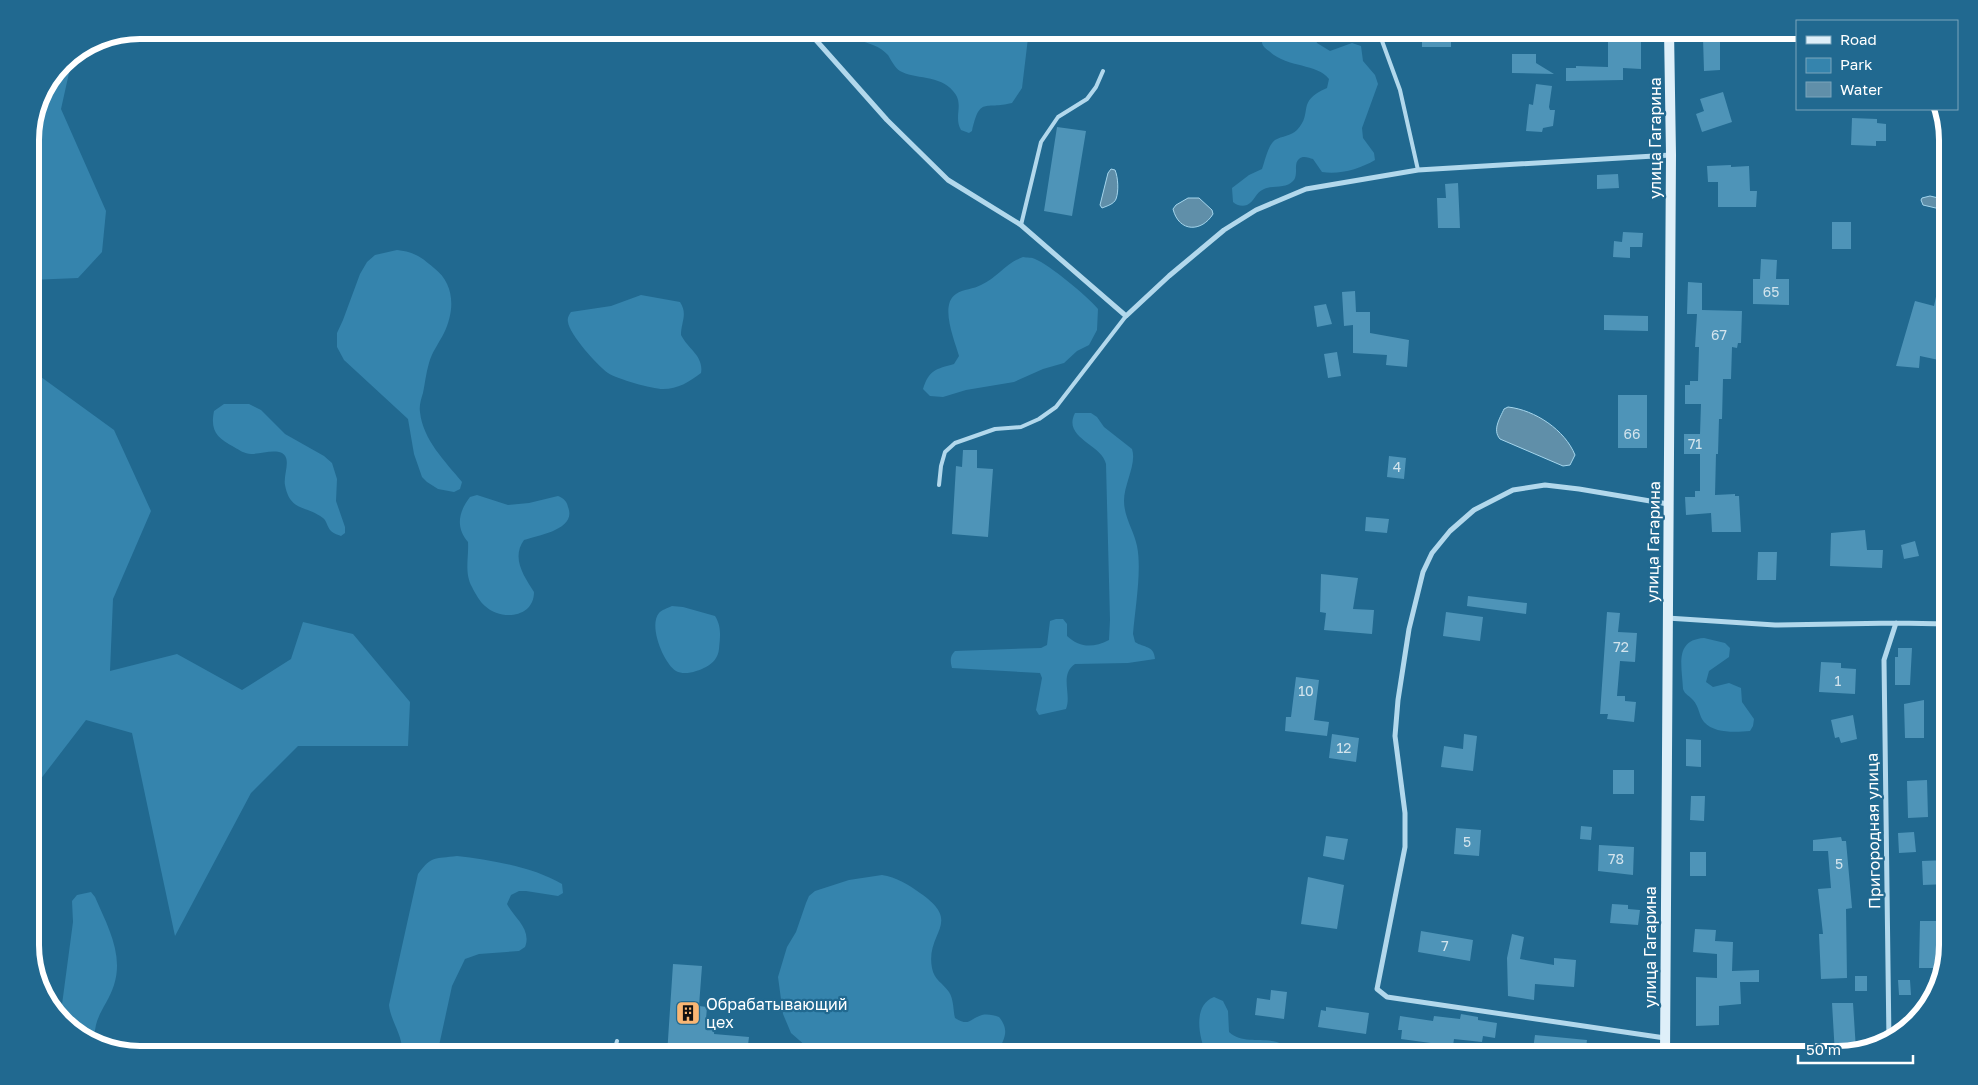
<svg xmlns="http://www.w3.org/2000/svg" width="1978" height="1085" viewBox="0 0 1978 1085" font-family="'Golos Text',sans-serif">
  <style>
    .green { fill: #3584ad }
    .water { fill: #608fa9; stroke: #a5d6ed }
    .building { fill: #4e94b8 }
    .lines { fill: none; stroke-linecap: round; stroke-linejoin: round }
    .path { stroke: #b2d8ec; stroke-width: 2.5; stroke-dasharray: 2.5 4; stroke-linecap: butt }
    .lane { stroke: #b2d8ec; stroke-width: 4 }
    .street { stroke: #b2d8ec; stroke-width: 5 }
    .secondary { stroke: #deeff9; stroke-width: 10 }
    .labels { text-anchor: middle; stroke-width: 4.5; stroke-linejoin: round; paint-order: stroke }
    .number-label { font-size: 14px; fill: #d3e4ed }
    .street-label { font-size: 16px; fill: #fff; stroke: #216990 }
    .poi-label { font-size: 16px; fill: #fff; stroke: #216990; text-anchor: start }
    .rim { fill: none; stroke: #fff; stroke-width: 6 }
  </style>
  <rect width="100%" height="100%" fill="#216990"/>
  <path class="green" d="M852 30H1034L1028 38 1022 88 1012 103C984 110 980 96 972 131L969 133 961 130C953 116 965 104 953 91 941 75 913 79 900 71 895 68 891 60 888 55 880 46 868 43 857 40Z
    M1263 30H1312L1317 43 1330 51 1352 43 1361 46 1363 61 1375 75 1378 84 1362 128 1363 138 1374 153 1375 160C1360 169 1339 175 1322 172L1313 159C1309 158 1303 155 1299 159 1293 164 1299 175 1293 181 1286 189 1273 185 1264 189 1256 192 1254 202 1247 205 1242 207 1236 205 1233 202L1232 188 1249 175 1262 169C1265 161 1268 145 1275 140 1282 136 1291 136 1297 130 1314 112 1295 102 1327 88L1329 79C1317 63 1287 68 1269 51 1266 49 1262 46 1262 42 1261 39 1263 33 1263 30Z
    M73 55 61 109 106 211 102 252 78 278 30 280V133L38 97 62 62Z
    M397 250C415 252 421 257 434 268 455 284 455 310 444 333 439 343 432 352 429 363 426 373 425 383 423 393 421 399 419 406 420 412 423 440 445 461 462 482L460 489 454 492 438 489 427 482 422 477 414 454 408 419 344 360 337 347V333L343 320 360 274 367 262 375 255Z
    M1023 257C1027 258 1032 257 1035 259 1050 265 1087 296 1098 309L1097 330 1089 345 1077 351 1064 363 1043 369 1014 382 966 390 943 397 930 396 923 389C929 370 936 369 954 364L959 356C955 341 939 305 956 294 963 289 974 289 981 285 997 278 1006 263 1023 257Z
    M641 295 680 302C688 314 681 322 681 335 688 349 704 356 701 373 689 382 678 389 663 389 652 389 617 379 608 373 598 366 569 334 568 322 567 318 569 315 571 312L611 306Z
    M30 369 114 430 151 511 113 599 110 671 177 654 242 690 291 659 303 622 353 634 410 702 408 746H298L251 793 175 936 132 733 86 720 30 793Z
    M224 404H249L261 410 285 434 324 456 332 463 337 479 336 501 345 527V533L341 536C338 535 333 533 331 531 327 527 327 521 323 518 306 505 290 512 285 485 283 475 292 459 282 453 273 449 261 454 251 454 245 454 239 450 234 447 217 438 210 431 214 411Z
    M1075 413H1091L1097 417 1104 427 1132 449C1137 464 1124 484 1124 501 1124 517 1134 531 1137 546 1142 570 1135 609 1133 634L1135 642C1144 648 1154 645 1155 659L1128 663 1075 664C1059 675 1072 694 1066 709L1039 715 1036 710 1042 678 1040 673 952 668C950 660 950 656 955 651L1041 648 1047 645 1050 621 1056 619H1063L1067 624V636C1080 648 1093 648 1109 640L1110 620 1106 464C1102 444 1062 438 1075 413Z
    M477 495 508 505 529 503 558 496C563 498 567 501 568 507 577 529 540 535 524 540 511 558 524 576 534 592 534 618 501 621 485 606 480 602 475 593 472 587 464 573 469 557 468 542 455 527 459 511 470 497Z
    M672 606 683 607 715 616C722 627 720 637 719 649 718 658 713 663 706 667 698 671 685 676 676 671 664 664 648 626 659 613 661 610 668 608 672 606Z
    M1704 638 1725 643 1730 648 1729 657 1709 671 1706 682 1713 687 1729 683 1741 688 1742 702 1754 719 1753 726 1750 731C1736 732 1715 734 1704 722 1699 716 1699 706 1693 700 1690 696 1685 695 1683 689 1682 666 1674 640 1704 638Z
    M457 856C491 860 533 867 562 884L563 893 558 896 526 891H519L511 895 507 904C514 918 532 929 525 947L519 951 479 954 465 959 452 986 437 1055H402C404 1036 391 1023 389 1005L418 874C432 855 435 859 457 856Z
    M882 875C896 877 909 885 920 893 964 923 925 932 932 968 934 980 943 983 949 992 954 1000 953 1010 955 1018 970 1027 969 1019 982 1015 987 1014 994 1015 999 1017 1011 1032 1003 1039 997 1055H813L807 1047 791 1033 783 1014 778 977 787 947 796 932 806 903 809 896 815 891 849 880Z
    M91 892 95 897C107 925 124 954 114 985 107 1007 92 1017 95 1043L85 1040 59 1016 61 1012 73 922 72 901 77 895Z
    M1214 997 1223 1001 1228 1011 1229 1032C1248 1049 1275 1029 1296 1055H1207C1199 1039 1192 1005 1214 997Z"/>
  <path class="water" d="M1111 169 1115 170C1118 177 1119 191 1116 199 1114 204 1107 206 1102 208L1100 205 1108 173Z
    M1930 196 1947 200 1946 208 1940 209 1923 205 1921 200 1922 198Z
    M1188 198H1199L1212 210 1213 214C1202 232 1179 233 1173 209L1176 205Z
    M1508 407C1535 410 1565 430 1575 455L1570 465 1563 466 1500 439C1492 430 1500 418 1504 409Z"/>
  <path class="building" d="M1608 30H1641V69L1623 68V80L1566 81V68H1576V66L1608 67Z
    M1422 31H1451V47H1422Z
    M1703 38H1720V70L1704 71Z
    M1512 54H1536V63L1554 74 1512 73Z
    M1536 84 1552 86 1549 107 1550 110H1555L1553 126 1543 128 1542 132 1526 131 1529 104 1533 105Z
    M1723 92 1732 122 1702 132 1696 114 1704 111 1700 99Z
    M1852 118 1877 119V123L1886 124V141H1876V146L1851 145Z
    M1057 127 1086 131 1072 216 1044 211Z
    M1731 165V167L1749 166 1750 191H1757L1756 207H1718V182H1708L1707 166Z
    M1618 174 1619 188 1597 189V175Z
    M1458 183 1460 228H1438L1437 198H1446L1445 184Z
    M1832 222H1851V249H1832Z
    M1623 232 1643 233 1642 247H1630V258L1613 257 1614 241 1622 242Z
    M1761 259 1777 260 1776 279H1789V305L1753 304V279H1760Z
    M1688 282 1702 283V310L1742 311 1741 343H1738L1737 348 1732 347 1731 379H1723L1722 419H1719L1718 454H1716L1715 495 1735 494V496H1739L1741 532H1712L1711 513 1686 515 1685 497H1695V491H1700V454H1684V434H1700L1701 404H1685V385H1690V381H1698L1699 347H1695L1697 314H1687Z
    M1355 291 1356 312H1370V333L1409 340 1407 367 1386 365 1387 355 1353 353V325L1344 326 1342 292Z
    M1937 292 1948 295V323L1944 322 1937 346 1948 348V362L1920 356 1919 368 1896 366 1915 301 1934 306Z
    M1326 304 1332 324 1317 327 1314 306Z
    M1604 315 1648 316V331L1604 330Z
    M1337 352 1341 376 1328 378 1324 354Z
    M1618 395H1647V448H1618Z
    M963 450H977V468L993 469 988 537 952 534 956 466 962 467Z
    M1389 456 1406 458 1404 479 1387 477Z
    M1366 517 1389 519 1387 533 1365 531Z
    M1865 530 1867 550H1883L1882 568 1830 566 1831 533Z
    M1915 541 1919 556 1904 559 1901 545Z
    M1758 552H1777L1776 580H1757Z
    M1321 574 1358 578 1353 609 1374 610 1372 634 1324 630 1326 613 1320 612Z
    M1468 596 1527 603 1526 614 1467 606Z
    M1446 612 1483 617 1480 641 1443 636Z
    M1607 612 1620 613 1618 632 1637 633 1635 662 1620 661 1617 696H1625V701L1636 702 1634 722 1607 719 1608 714H1600Z
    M1898 648H1912L1910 685H1895V657H1898Z
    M1821 662 1841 663V668L1856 669 1855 694 1819 692Z
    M1296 677 1319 680 1314 720 1329 722 1327 736 1285 731 1286 717H1291Z
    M1924 700V738H1905L1904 704Z
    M1853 715 1857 739 1841 743 1839 737 1835 738 1831 720Z
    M1332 734 1359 738 1356 762 1329 758Z
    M1464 734 1477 736 1473 771 1441 767 1444 746 1463 749Z
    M1686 739 1701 740V767L1686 766Z
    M1613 770H1634V794H1613Z
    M1927 780 1928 817 1908 818 1907 781Z
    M1691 796H1705L1704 821 1690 820Z
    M1581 826 1592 827 1591 840 1580 839Z
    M1456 828 1481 830 1479 856 1454 854Z
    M1914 832 1916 852 1899 853 1898 833Z
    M1326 836 1348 839 1344 860 1323 856Z
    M1841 837 1842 841H1846L1852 908 1846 909 1847 978 1821 979 1819 934H1823L1818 889 1831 888 1828 851H1813V840Z
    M1599 845 1634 847 1633 875 1598 871Z
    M1690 852H1706V876H1690Z
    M1948 860V884L1923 885 1922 861Z
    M1308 877 1344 885 1337 929 1301 924Z
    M1612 904 1628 905V909L1640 910 1638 925 1610 923Z
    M1920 921H1948V946L1942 968H1919Z
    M1695 929 1716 930 1715 941 1733 942 1732 971 1759 970V982H1740L1741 1004 1719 1006V1025L1696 1026V977L1717 978V954L1693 952Z
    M1421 931 1473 940 1470 961 1418 952Z
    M1512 934 1524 937 1520 959 1554 965V958L1576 960 1574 987 1535 984 1534 1000 1508 996 1507 958Z
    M673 964 702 966 699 1006 707 1007 706 1019 715 1020 714 1034 749 1037 747 1053 730 1051V1055H727L696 1052V1055H667Z
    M1855 976H1867V991H1855Z
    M1898 980H1910L1911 995H1899Z
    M1271 990 1287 992 1284 1019 1255 1015 1257 998 1270 1000Z
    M1832 1003H1853L1856 1050 1835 1055Z
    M1326 1007 1369 1013 1366 1034 1318 1027 1321 1010 1326 1011Z
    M1461 1014 1478 1017V1020L1497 1023 1495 1038 1483 1036 1482 1042 1454 1039 1453 1046 1401 1039 1402 1030H1398L1400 1016 1433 1021 1434 1016 1460 1019Z
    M1535 1035 1587 1040 1585 1055H1571L1572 1053 1533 1049Z"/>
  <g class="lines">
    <path class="path" d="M1941 372 1948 365"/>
    <path class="lane" d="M1378 30 1400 90 1418 170
      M1021 225 1041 142 1058 117 1087 99 1096 87 1103 71
      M939 485 941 466 945 452 955 443 995 429 1021 427 1039 419 1056 407 1126 316
      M613 1055 617 1041"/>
    <path class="street" d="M807 30 887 120 948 180 1021 225 1126 316 1169 276 1224 230 1256 210 1306 189 1418 170 1671 155
      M1667 618 1775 625 1896 623 1948 624
      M1665 1038 1387 997 1377 989 1405 847V813L1395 736 1398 700 1409 629 1423 572 1432 553 1450 531 1474 510 1513 490 1545 485 1579 489 1668 504
      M1889 1042 1884 660 1896 623"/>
    <path class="secondary" d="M1665 1055 1671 155 1669 30"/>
  </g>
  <defs>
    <symbol id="building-square" viewBox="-11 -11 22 22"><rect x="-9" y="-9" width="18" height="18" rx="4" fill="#f9b673" stroke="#216990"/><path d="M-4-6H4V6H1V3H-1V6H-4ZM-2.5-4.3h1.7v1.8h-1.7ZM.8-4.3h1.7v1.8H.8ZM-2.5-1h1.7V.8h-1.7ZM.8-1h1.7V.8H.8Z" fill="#111"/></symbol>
  </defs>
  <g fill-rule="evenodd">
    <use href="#building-square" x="674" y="999" width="28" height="28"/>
  </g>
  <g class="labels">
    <g class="number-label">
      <text x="1771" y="297">65</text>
      <text x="1719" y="340">67</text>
      <text x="1632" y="439">66</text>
      <text x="1695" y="449">71</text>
      <text x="1397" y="472">4</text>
      <text x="1621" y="652">72</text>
      <text x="1838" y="686">1</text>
      <text x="1306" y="696">10</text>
      <text x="1344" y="753">12</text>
      <text x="1467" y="847">5</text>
      <text x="1616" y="864">78</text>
      <text x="1839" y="869">5</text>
      <text x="1445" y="951">7</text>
    </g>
    <g class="street-label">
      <text transform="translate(1655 138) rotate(-90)" y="6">улица Гагарина</text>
      <text transform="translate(1653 542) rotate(-89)" y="6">улица Гагарина</text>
      <text transform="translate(1873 831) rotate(-91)" y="6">Пригородная улица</text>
      <text transform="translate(1650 947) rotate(-90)" y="6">улица Гагарина</text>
    </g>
    <g class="poi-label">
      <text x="706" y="1010">Обрабатывающий<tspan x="706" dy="18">цех</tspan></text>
    </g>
  </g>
  <path d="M0 0H1978V1085H0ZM140 39H1838A101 101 0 0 1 1939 140V945A101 101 0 0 1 1838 1046H140A101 101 0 0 1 39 945V140A101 101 0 0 1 140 39Z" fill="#216990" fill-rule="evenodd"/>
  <path class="rim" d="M140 39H1838A101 101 0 0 1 1939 140V945A101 101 0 0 1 1838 1046H140A101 101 0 0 1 39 945V140A101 101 0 0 1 140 39Z"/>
  <rect x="1796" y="20" width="162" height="90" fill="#216990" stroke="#7aa5bc"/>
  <rect x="1806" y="36" width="25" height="8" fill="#deeff9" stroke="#7aa5bc"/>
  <text x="1840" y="45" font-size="15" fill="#ffffff">Road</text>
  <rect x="1806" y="58" width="25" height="15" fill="#3584ad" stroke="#7aa5bc"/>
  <text x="1840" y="70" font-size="15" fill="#ffffff">Park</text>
  <rect x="1806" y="82" width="25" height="15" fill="#608fa9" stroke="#7aa5bc"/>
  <text x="1840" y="95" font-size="15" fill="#ffffff">Water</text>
  <path d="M1798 1055v8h115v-8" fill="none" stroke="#ffffff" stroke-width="2.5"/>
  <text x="1806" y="1055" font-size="15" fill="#ffffff" stroke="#216990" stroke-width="4" paint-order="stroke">50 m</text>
</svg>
